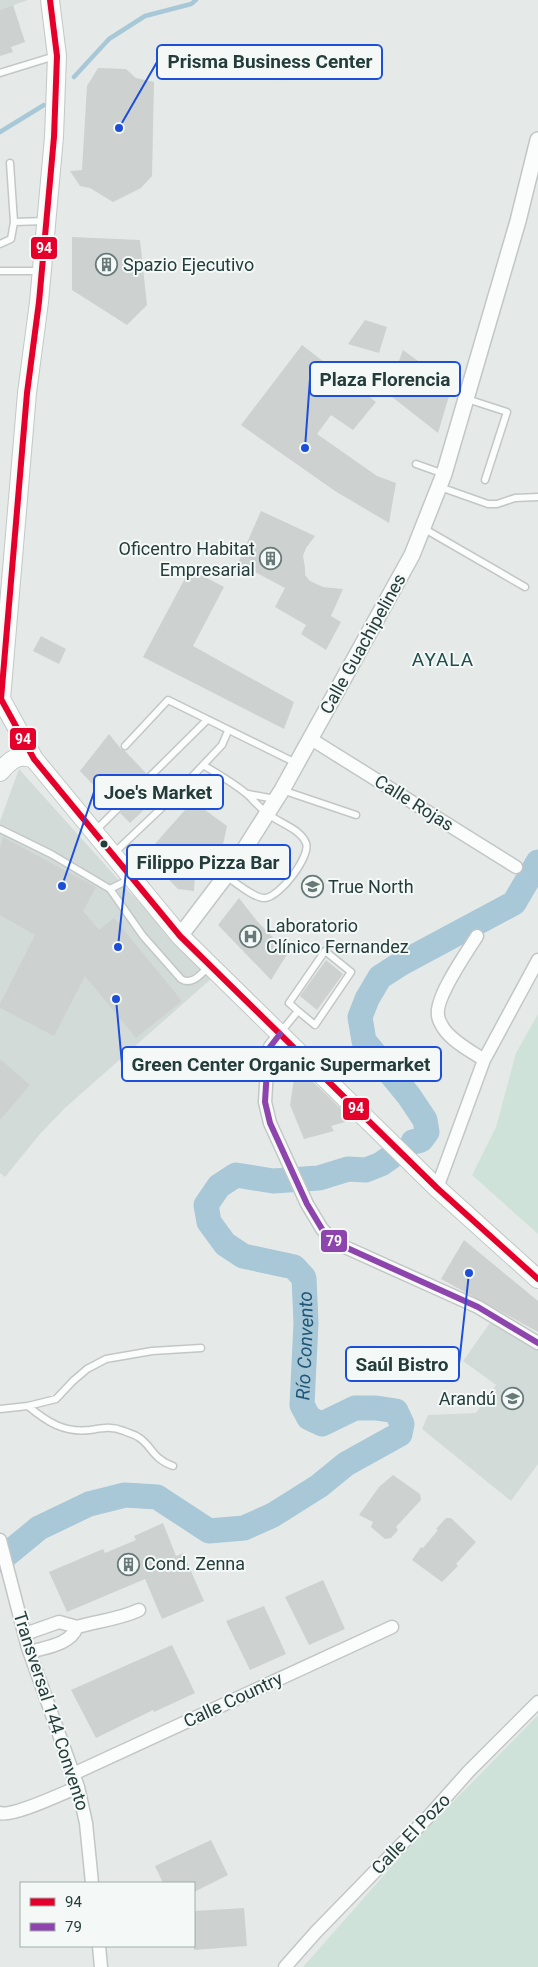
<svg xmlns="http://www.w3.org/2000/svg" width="538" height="1967" viewBox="0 0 538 1967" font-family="Roboto,sans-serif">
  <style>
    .built { fill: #d3dbd9 }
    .green { fill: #cfe2d9 }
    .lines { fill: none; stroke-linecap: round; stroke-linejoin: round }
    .stream { stroke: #a8c7d7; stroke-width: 4.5 }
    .river { stroke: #a8c7d7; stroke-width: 25 }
    .building { fill: #cdd1d0 }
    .service-casing { stroke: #c2c7c6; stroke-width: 9 }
    .minor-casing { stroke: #c2c7c6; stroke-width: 15 }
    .tertiary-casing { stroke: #c2c7c6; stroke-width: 18 }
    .secondary-casing { stroke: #c1c8c6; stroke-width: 20 }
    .service { stroke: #fbfcfc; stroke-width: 6 }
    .minor { stroke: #fbfcfc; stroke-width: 12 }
    .tertiary { stroke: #fbfcfc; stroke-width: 15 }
    .secondary { stroke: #fbfcfc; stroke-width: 18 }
    .bus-1-casing { stroke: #f4f9f7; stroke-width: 10 }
    .bus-2-casing { stroke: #f4f9f7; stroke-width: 10 }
    .bus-1 { stroke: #e4002b; stroke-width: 6 }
    .bus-2 { stroke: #8e44ad; stroke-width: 6 }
    .bus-dot { fill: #243d3b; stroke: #f4f9f7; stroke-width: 2 }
    .labels { text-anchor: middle; stroke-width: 4; stroke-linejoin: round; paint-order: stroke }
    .poi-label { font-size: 18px; fill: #243d3b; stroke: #f4f9f7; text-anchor: start }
    .street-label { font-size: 18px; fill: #243d3b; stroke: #f4f9f7 }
    .neighbourhood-label { font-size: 19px; letter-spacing: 1px; fill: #204e4d; stroke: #f4f9f7 }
    .water-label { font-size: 19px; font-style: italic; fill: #205777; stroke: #f4f9f7 }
    .leader { fill: none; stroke: #1d4ed8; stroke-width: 2 }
    .callout-dot { fill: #1d4ed8; stroke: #f4f9f7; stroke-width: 2 }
    .callout { fill: #f4f9f7; stroke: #1d4ed8; stroke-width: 2 }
    .callout-label { font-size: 19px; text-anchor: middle; font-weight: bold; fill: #243d3b }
    .line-badge { stroke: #f4f9f7; stroke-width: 2 }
    .badge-label { font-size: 14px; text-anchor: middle; font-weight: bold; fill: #fff }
  </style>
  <rect width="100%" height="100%" fill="#e5eae9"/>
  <path class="built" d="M0 0H28L0 10Z
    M19 769 125 887 211 979 65 1108 40 1134 5 1177 0 1173V821Z
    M492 1320 538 1349V1464L511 1501 422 1429 428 1415 476 1413 496 1385 463 1361Z"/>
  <path class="green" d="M538 1014V1234L472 1175 496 1127 516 1053Z
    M538 1715V1967H303L407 1849Z"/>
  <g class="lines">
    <path class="stream" d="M74 77 109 39 145 16 191 4 196 0
      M0 132 44 105"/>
    <g class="river">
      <path d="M413 1142 421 1140 427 1132 425 1120 409 1096 364 1041 360 1017 367 999 380 977 402 963 514 903 538 862"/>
      <path id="s1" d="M0 1560 39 1528 89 1504 125 1495 157 1497 209 1531 244 1528 273 1515 319 1486 346 1464 400 1434 402 1424 396 1411 376 1408H355L322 1424 309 1418 302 1405 306 1323 304 1278 294 1267 243 1256 225 1244 209 1222 206 1205 219 1186 236 1175 273 1181 319 1178 348 1169 366 1170 381 1164 391 1157"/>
    </g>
  </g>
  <path class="building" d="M13 5 25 42 11 47 13 52 0 56V10Z
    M98 68 126 69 136 78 154 82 152 176 141 188 113 202 90 188 80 186 70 171 82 170 87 86Z
    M72 237 140 240 147 305 127 325 72 290Z
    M365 320 387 327 379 353 348 344Z
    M302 345 376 402 353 430 331 415 317 434 377 476 396 483 389 523 335 491 241 425Z
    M403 350 452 386 438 433 387 393Z
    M261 511 315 536 306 548 303 556 305 568V575L310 581 323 587 343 589 331 616 341 622 326 650 301 634 306 625 275 607 285 588 238 563Z
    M190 569 224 587 193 646 294 702 284 729 143 657Z
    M41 636 66 649 59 664 33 651Z
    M109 734 121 749 125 751 146 773 113 806 80 771Z
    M153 780 164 791 130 823 120 813Z
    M193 801 227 826 222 849 214 848 213 863 205 861 203 876 195 875 194 891 178 889 145 855Z
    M3 837 96 887 83 911 99 930 114 918 182 1001 136 1038 85 976 54 1036 0 1008V1004L35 935 0 915V849Z
    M239 898 257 921 288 953 271 980 218 925Z
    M326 960 343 974 317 1010 300 996Z
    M0 1059 30 1085 0 1120Z
    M296 1066 330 1098 352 1120 331 1126 334 1131 304 1139 290 1105Z
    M464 1240 538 1301V1332L441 1279Z
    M393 1475 420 1494 421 1500 396 1527 398 1530 391 1538 385 1539 371 1527 373 1522 359 1515 379 1487Z
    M446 1518H451L476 1542 456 1564 458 1566 442 1582 412 1560 421 1547 423 1548 438 1530 436 1529Z
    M163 1523 176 1556 183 1553 204 1601 162 1619 145 1579 67 1612 49 1572 103 1549 105 1553 136 1540 134 1536Z
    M323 1580 345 1629 309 1645 285 1597Z
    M264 1606 286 1654 250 1670 226 1621Z
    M172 1645 195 1693 154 1712 153 1710 96 1738 71 1690Z
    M211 1840 228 1875 194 1892V1883H163L155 1866Z
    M244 1908 247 1946 194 1950V1911Z"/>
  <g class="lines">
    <defs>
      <path id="service" d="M0 73 55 56
        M10 163 14 222 45 221
        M0 244 11 239 14 222
        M0 271H41
        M467 399 507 412 485 480
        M416 464 444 474
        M440 487 488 504H497L515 498 538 497
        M423 528 525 587
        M125 746 168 700 296 763
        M203 765C218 774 234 783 248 795 254 801 260 808 267 813 278 823 300 828 306 843 311 856 280 897 265 898 255 899 235 882 226 876
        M282 790 356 815
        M248 794 275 799
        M0 829 51 854 110 889 130 879
        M95 831 207 720
        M113 854 171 799 222 745 228 731
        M110 889 143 936 181 979C192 986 201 974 209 966
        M280 1033 298 1011 315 1025 351 972 325 951 289 1003 298 1011
        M28 1406C47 1422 64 1433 90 1430 103 1428 111 1426 124 1431 128 1433 134 1434 138 1437 152 1445 151 1458 173 1466
        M0 1409 28 1406 56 1399 73 1381 87 1369 106 1359 152 1351 201 1348"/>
      <path id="minor" d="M311 739 516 867
        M477 936C467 952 435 997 438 1015 438 1019 442 1026 444 1029 453 1042 471 1051 484 1060
        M280 1034 270 1047 267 1069 265 1102 270 1123 307 1204 322 1229 336 1243 478 1307 538 1343
        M437 1188 484 1060 538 960
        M0 1540 28 1648 78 1787 86 1823 92 1883
        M77 1627C98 1621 120 1619 139 1610
        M25 1634 59 1622 77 1627C70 1645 46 1647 30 1652
        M73 1774 392 1627
        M0 1813C13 1817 63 1793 78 1787
        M99 1946 101 1967
        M285 1967 316 1932 429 1816 469 1771 538 1702"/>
      <path id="tertiary" d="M180 936 237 861 282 790 412 555 444 474 518 221 538 140"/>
      <path id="secondary" d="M50 0 57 56 54 137 39 302 27 393 1 699 34 759 180 936 437 1188 538 1279
        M0 772C10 760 18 753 34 759"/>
    </defs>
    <use href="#service" class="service-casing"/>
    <use href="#minor" class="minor-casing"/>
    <use href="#tertiary" class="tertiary-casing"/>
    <use href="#secondary" class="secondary-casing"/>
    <use href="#service" class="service"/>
    <use href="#minor" class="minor"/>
    <use href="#tertiary" class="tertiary"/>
    <use href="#secondary" class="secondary"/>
    <defs>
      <path id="bus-1" d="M50 0 57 56 54 137 39 302 27 393 1 699 34 759 180 936 437 1188 538 1279"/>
      <path id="bus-2" d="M280 1034 270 1047 267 1069 265 1102 270 1123 307 1204 322 1229 336 1243 478 1307 538 1343"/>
    </defs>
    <use href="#bus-1" class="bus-1-casing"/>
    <use href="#bus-2" class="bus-2-casing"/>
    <use href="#bus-1" class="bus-1"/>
    <use href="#bus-2" class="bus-2"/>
  </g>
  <defs>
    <symbol id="building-ring" viewBox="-11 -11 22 22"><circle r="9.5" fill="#f4f9f7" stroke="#687a78" stroke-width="1.5"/><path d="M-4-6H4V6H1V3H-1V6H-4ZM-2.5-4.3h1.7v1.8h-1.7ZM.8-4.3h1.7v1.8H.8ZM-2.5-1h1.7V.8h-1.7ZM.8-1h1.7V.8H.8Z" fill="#687a78"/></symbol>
    <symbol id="school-ring" viewBox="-11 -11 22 22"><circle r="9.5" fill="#f4f9f7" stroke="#687a78" stroke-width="1.5"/><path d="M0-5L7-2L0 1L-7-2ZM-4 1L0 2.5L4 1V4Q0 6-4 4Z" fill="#687a78"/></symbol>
    <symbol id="hospital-ring" viewBox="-11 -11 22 22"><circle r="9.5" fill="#f4f9f7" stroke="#687a78" stroke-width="1.5"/><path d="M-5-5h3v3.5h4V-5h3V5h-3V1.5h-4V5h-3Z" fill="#687a78"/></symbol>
  </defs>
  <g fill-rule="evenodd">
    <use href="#building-ring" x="94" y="252" width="25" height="25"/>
    <use href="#building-ring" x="258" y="546" width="25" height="25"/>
    <use href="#school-ring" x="300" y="874" width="25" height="25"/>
    <use href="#hospital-ring" x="238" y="924" width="25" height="25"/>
    <use href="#school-ring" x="500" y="1386" width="25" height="25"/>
    <use href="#building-ring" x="116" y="1552" width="25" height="25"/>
  </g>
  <circle class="bus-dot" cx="104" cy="844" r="4.5"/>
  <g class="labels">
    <g class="poi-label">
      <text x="123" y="271">Spazio Ejecutivo</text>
      <text x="255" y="555" text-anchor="end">Oficentro Habitat<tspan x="255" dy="21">Empresarial</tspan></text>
      <text x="328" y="893">True North</text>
      <text x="266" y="932">Laboratorio<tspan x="266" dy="21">Clínico Fernandez</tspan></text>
      <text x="496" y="1405" text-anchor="end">Arandú</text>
      <text x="144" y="1570">Cond. Zenna</text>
    </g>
    <g class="street-label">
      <text transform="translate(363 644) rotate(-61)" y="6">Calle Guachipelines</text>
      <text transform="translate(414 803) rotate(32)" y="6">Calle Rojas</text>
      <text transform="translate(233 1700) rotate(-25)" y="6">Calle Country</text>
      <text transform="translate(51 1711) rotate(72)" y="6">Transversal 144 Convento</text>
      <text transform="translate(411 1834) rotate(-46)" y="6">Calle El Pozo</text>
    </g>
    <g class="neighbourhood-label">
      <text x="443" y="666">AYALA</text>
    </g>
    <g class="water-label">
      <text dy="7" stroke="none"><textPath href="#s1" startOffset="646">Río Convento</textPath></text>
    </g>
  </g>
  <path class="leader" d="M119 128L157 62M305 448L310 379M62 886L94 792M118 947L127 862M116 999L122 1064M469 1273L459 1364"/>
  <g class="callout-dot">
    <circle cx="119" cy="128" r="5"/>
    <circle cx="305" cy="448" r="5"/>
    <circle cx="62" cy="886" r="5"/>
    <circle cx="118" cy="947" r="5"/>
    <circle cx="116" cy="999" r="5"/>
    <circle cx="469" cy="1273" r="5"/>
  </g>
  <g class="callout">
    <rect x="157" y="45" width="225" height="34" rx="5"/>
    <rect x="310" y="362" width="150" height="34" rx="5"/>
    <rect x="94" y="775" width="129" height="34" rx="5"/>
    <rect x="127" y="845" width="163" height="34" rx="5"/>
    <rect x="122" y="1047" width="319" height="34" rx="5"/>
    <rect x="346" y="1347" width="113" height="34" rx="5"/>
  </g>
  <g class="callout-label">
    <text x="270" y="68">Prisma Business Center</text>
    <text x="385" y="386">Plaza Florencia</text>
    <text x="158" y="799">Joe's Market</text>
    <text x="208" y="869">Filippo Pizza Bar</text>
    <text x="281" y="1071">Green Center Organic Supermarket</text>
    <text x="402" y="1371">Saúl Bistro</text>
  </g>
  <g class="line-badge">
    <rect x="30" y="236" width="28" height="24" rx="5" fill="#e4002b"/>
    <rect x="9" y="727" width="28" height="24" rx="5" fill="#e4002b"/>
    <rect x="342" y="1097" width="28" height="24" rx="5" fill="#e4002b"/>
    <rect x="320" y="1229" width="28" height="24" rx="5" fill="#8e44ad"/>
  </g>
  <g class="badge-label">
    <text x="44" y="253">94</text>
    <text x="23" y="744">94</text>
    <text x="356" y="1113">94</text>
    <text x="334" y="1246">79</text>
  </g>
  <rect x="20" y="1882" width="175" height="65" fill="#f4f9f7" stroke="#a1aeac"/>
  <rect x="30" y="1898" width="25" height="8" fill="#e4002b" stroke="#a1aeac"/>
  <text x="65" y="1907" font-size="15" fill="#243d3b">94</text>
  <rect x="30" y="1923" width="25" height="8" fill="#8e44ad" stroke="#a1aeac"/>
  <text x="65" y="1932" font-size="15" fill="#243d3b">79</text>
</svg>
